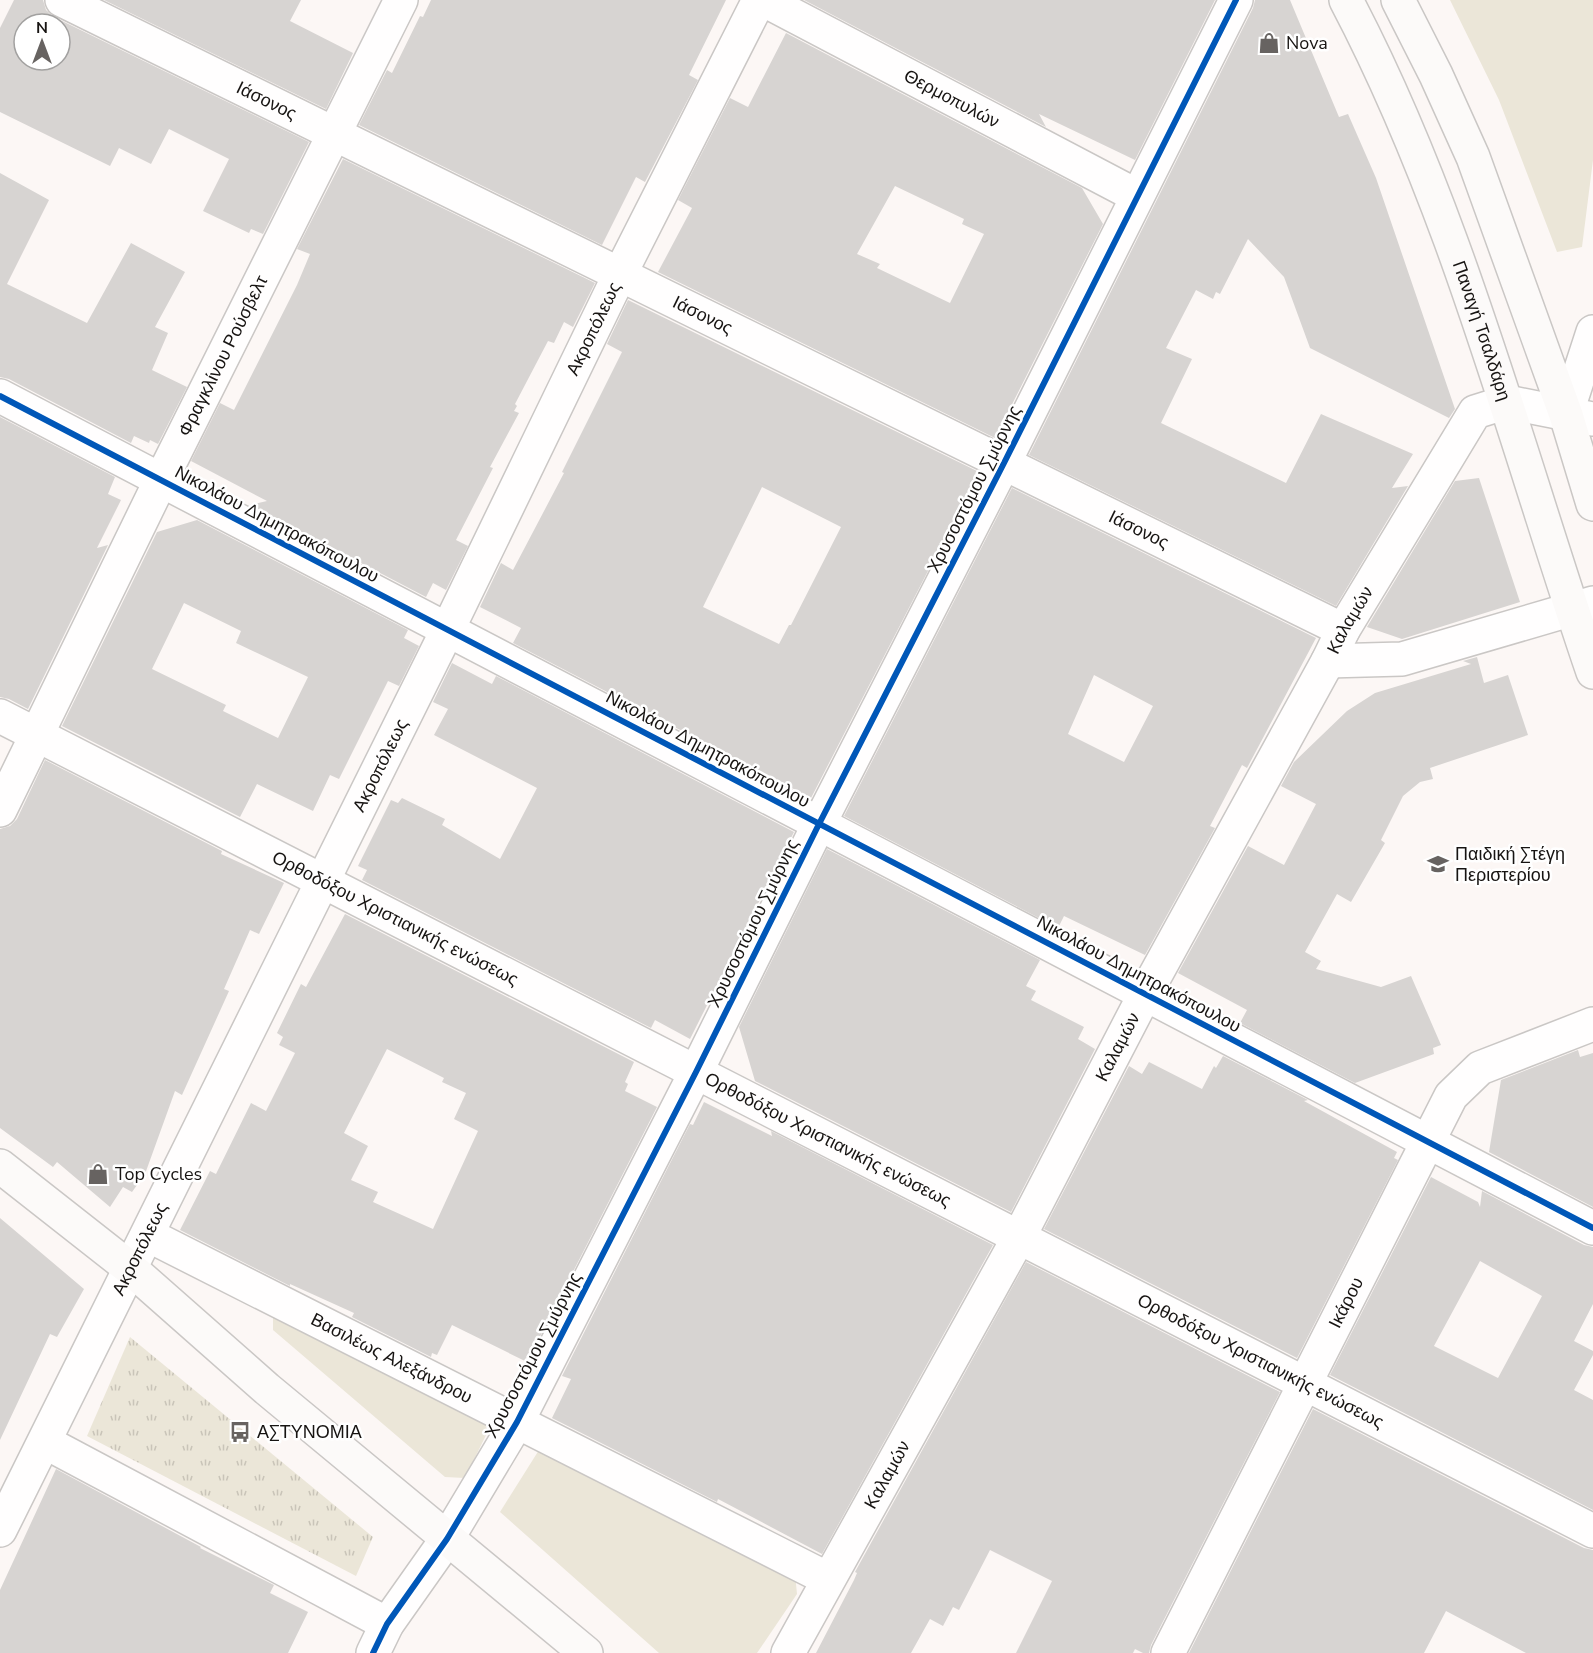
<svg xmlns="http://www.w3.org/2000/svg" width="1593" height="1653" viewBox="0 0 1593 1653" font-family="'Nunito Sans',sans-serif">
  <style>
    .grass { fill: url(#grass-tufts) }
    .park { fill: #ebe6d8 }
    .building { fill: #d7d4d2; fill-rule: evenodd }
    .lines { fill: none; stroke-linecap: round; stroke-linejoin: round }
    .street-casing { stroke: #cac7c5; stroke-width: 36 }
    .secondary-casing { stroke: #cac7c5; stroke-width: 36 }
    .street { stroke: #fffefe; stroke-width: 33 }
    .secondary { stroke: #fcfaf9; stroke-width: 33 }
    .cycleway-casing { stroke: #fff; stroke-width: 10 }
    .cycleway { stroke: #0057b8; stroke-width: 6 }
    .labels { text-anchor: middle; stroke-width: 5; stroke-linejoin: round; paint-order: stroke }
    .poi-label { font-size: 18px; fill: #171412; stroke: #fff; text-anchor: start }
    .street-label { font-size: 18px; fill: #171412; stroke: #fff }
  </style>
  <defs>
    <pattern id="grass-tufts" width="24" height="20" patternUnits="userSpaceOnUse" patternTransform="scale(1.5)"><rect width="24" height="20" fill="#ebe6d8"/><path d="M3 7l-1-3M5 7V3M7 7l1-3M15 17l-1-3M17 17v-4M19 17l1-3" fill="none" stroke="#c9c4b8"/></pattern>
  </defs>
  <rect width="100%" height="100%" fill="#fcf7f5"/>
  <path class="grass" d="M130 1337 373 1537 356 1576 87 1436Z"/>
  <path class="park" d="M1450 0H1593V160L1582 247 1557 252 1499 100Z
    M282 1316 481 1416 488 1431 465 1478 445 1477 273 1330V1318Z
    M539 1450 795 1574 797 1594 757 1653H659L500 1512Z"/>
  <path class="building" d="M14 0H43L46 10 54 17 309 142 263 234 251 229 249 233 203 211 229 159 169 129 151 164 119 148 110 166 0 112V28ZM24 24H60V60H24Z
    M104 0H301L290 21 353 53 326 109Z
    M431 0H726L689 75 698 80 645 182 636 177 602 245 359 125 387 70 392 73 420 16 423 17Z
    M804 0H1215L1135 160 1039 114 1046 127Z
    M1255 0H1290L1339 117 1348 114 1376 178 1455 409 1449 418 1310 348 1284 277 1248 239 1220 294 1216 292 1213 299 1196 290 1166 348 1192 359 1161 423 1286 483 1321 414 1413 454 1392 488 1408 486 1336 606 1029 455 1253 8Z
    M786 33 1082 188 1103 224 995 438 658 272 692 208 678 200 730 98 748 107ZM895 186 964 219 962 224 984 234 950 303 877 268 880 264 857 254Z
    M343 159 595 283 573 327 564 322 554 343 548 341 515 404 517 406 514 411 519 413 490 467 493 468 456 540 468 546 446 590 433 583 426 597 250 505 267 501 191 461 220 403 234 410 297 285 310 254 297 249Z
    M0 173 49 200 7 284 87 323 131 243 185 272 155 327 168 333 152 370 187 387 158 444 150 440 149 443 134 436 131 443 9 379 0 377Z
    M628 300 979 472 811 798 513 643 521 628 480 607 501 563 513 570 564 473 562 472 622 352 607 344ZM762 487 841 527 791 625H789L779 644 703 607Z
    M0 417 115 477 108 494 121 500 97 548 108 545 28 709 9 699 0 697Z
    M1479 478 1520 602 1402 639 1367 627 1455 481Z
    M1012 488 1316 638 1247 768 1242 765 1210 826 1215 828 1145 955 1064 916 1058 928 844 816ZM1094 675 1153 706 1124 762 1068 734Z
    M197 520 408 630 404 638 419 646 399 686 388 681 339 779 330 775 313 811 257 784 240 817 62 726 157 532ZM184 603 241 631 236 643 308 677 278 738 223 711 226 705 152 669Z
    M1477 657 1484 683 1508 675 1528 735 1430 768 1433 779 1420 782 1403 796 1381 840 1385 843 1351 902 1337 894 1305 952 1321 961 1316 969 1381 987 1411 976 1441 1045 1433 1048 1434 1054 1355 1083 1240 1023 1247 1010 1178 973 1248 846 1284 865 1316 804 1281 786 1294 762 1347 711 1375 693 1471 664 1463 661Z
    M452 663 492 684 496 676 794 832 690 1039 655 1020 651 1028 362 880 367 870 358 866 391 800 398 803 402 798 445 819 442 825 500 859 537 788 434 735 448 709 433 702Z
    M45 760 222 851 221 854 284 883 259 934 250 930 224 989 229 991 182 1095 175 1091 145 1174 132 1192 123 1187 110 1207 57 1162 53 1167 0 1128V829L10 826 17 819Z
    M827 849 1040 960 1026 986 1036 991 1031 1000 1084 1027 1078 1039 1095 1049 1011 1212 755 1081 739 1027Z
    M345 914 634 1062 625 1082 628 1084 625 1091 657 1107 527 1362 452 1325 437 1355 432 1353 431 1357 352 1317 354 1313 290 1284V1286L180 1230 210 1171 216 1174 251 1103 266 1111 295 1053 279 1045 283 1037 277 1033 301 984 306 987ZM387 1049 444 1078 442 1082 466 1093 454 1119 478 1131 433 1229 373 1202 378 1192 351 1180 368 1146 344 1133Z
    M1578 1050 1580 1057 1593 1053V1207L1489 1152 1501 1080Z
    M1223 1056 1308 1100 1304 1101 1397 1152 1394 1158 1398 1160 1297 1358 1044 1229 1129 1066 1142 1074 1149 1062 1202 1089 1214 1066 1216 1068Z
    M704 1102 772 1136 771 1131 993 1245 822 1554 718 1499 717 1502 552 1418 571 1379 562 1376 690 1124 693 1125Z
    M1431 1177 1478 1202 1480 1207 1482 1191 1584 1245 1593 1247V1304L1574 1341 1593 1351V1355L1574 1390 1593 1400V1510L1330 1375ZM1480 1261 1542 1296 1498 1378 1434 1346Z
    M0 1218 84 1289 57 1337 50 1334 0 1440Z
    M1026 1262 1280 1392 1151 1645 1149 1653H1143L1135 1649 1133 1653H1016L1052 1581 990 1550 959 1610 953 1607 943 1626 930 1619 911 1653H816L854 1580 857 1573 855 1572Z
    M1313 1409 1584 1548 1593 1550V1653H1526L1446 1611 1424 1653H1189Z
    M56 1469 201 1547 200 1548 274 1585 270 1593 308 1612 288 1653H0V1590Z"/>
  <g class="lines">
    <defs>
      <g id="street">
        <path id="s1" d="M62 0 1343 630"/>
        <path id="s2" d="M764 0 1137 196"/>
        <path d="M0 396 1593 1228"/>
        <path d="M1566 415 1593 332"/>
        <path d="M1328 661 1402 659 1593 603"/>
        <path id="s3" d="M0 716 1593 1531"/>
        <path id="s4" d="M0 810 161 480 401 0"/>
        <path id="s5" d="M148 1235 828 1579"/>
        <path d="M45 1442 387 1624"/>
        <path id="s6" d="M0 1530 448 629 620 274 759 0"/>
        <path d="M373 1653 387 1624 447 1539 517 1422 696 1072 819 824 1004 463 1236 0"/>
        <path id="s7" d="M788 1653 1019 1237 1145 994 1328 661 1343 630 1475 412 1507 402 1593 419"/>
        <path id="s8" d="M1168 1653 1451 1096 1480 1068 1593 1024"/>
      </g>
      <g id="secondary">
        <path id="s9" d="M1346 0C1457 211 1516 447 1593 672"/>
        <path d="M1398 0 1436 75 1473 157 1566 415 1593 504"/>
        <path d="M0 1166 131 1269 267 1389 586 1653"/>
      </g>
    </defs>
    <use href="#street" class="street-casing"/>
    <use href="#secondary" class="secondary-casing"/>
    <use href="#street" class="street"/>
    <use href="#secondary" class="secondary"/>
    <defs>
      <path id="cycleway" d="M0 396 1593 1228
        M373 1653 387 1624 447 1539 517 1422 696 1072 819 824 1004 463 1236 0"/>
    </defs>
    <use href="#cycleway" class="cycleway-casing"/>
    <use href="#cycleway" class="cycleway"/>
  </g>
  <defs>
    <symbol id="shop-bare" viewBox="-9 -9 18 18"><path d="M-5-2.5h2.3a2.7 3.5 0 0 1 5.4 0H5L5.5 6h-11ZM-1.5-2.5h3a1.5 2.3 0 0 0-3 0Z" fill="#676361" stroke="#fff" stroke-width="2.5" paint-order="stroke"/></symbol>
    <symbol id="school-bare" viewBox="-9 -9 18 18"><path d="M0-5L7-2L0 1L-7-2ZM-4 1L0 2.5L4 1V4Q0 6-4 4Z" fill="#676361" stroke="#fff" stroke-width="2.5" paint-order="stroke"/></symbol>
    <symbol id="bus-bare" viewBox="-9 -9 18 18"><path d="M-5-6H5V4H4V6H2V4H-2V6H-4V4H-5ZM-3.5-4V0h7V-4ZM-3.5 1.2v1.5H-2V1.2ZM2 1.2v1.5H3.5V1.2Z" fill="#676361" stroke="#fff" stroke-width="2.5" paint-order="stroke"/></symbol>
  </defs>
  <g fill-rule="evenodd">
    <use href="#shop-bare" x="1254" y="28" width="30" height="30"/>
    <use href="#school-bare" x="1423" y="849" width="30" height="30"/>
    <use href="#shop-bare" x="83" y="1159" width="30" height="30"/>
    <use href="#bus-bare" x="225" y="1417" width="30" height="30"/>
  </g>
  <g class="labels">
    <g class="poi-label">
      <text x="1286" y="49">Nova</text>
      <text x="1455" y="860">Παιδική Στέγη<tspan x="1455" dy="21">Περιστερίου</tspan></text>
      <text x="115" y="1180">Top Cycles</text>
      <text x="257" y="1438">ΑΣΤΥΝΟΜΙΑ</text>
    </g>
    <g class="street-label">
      <text dy="6" stroke="none"><textPath href="#s2" startOffset="212">Θερμοπυλών</textPath></text>
      <text dy="6" stroke="none"><textPath href="#s1" startOffset="228">Ιάσονος</textPath></text>
      <text dy="6" stroke="none"><textPath href="#s1" startOffset="714">Ιάσονος</textPath></text>
      <text dy="6" stroke="none"><textPath href="#s6" startOffset="1340">Ακροπόλεως</textPath></text>
      <text dy="6" stroke="none"><textPath href="#s9" startOffset="358">Παναγή Τσαλδάρη</textPath></text>
      <text dy="6" stroke="none"><textPath href="#s4" startOffset="506">Φραγκλίνου Ρούσβελτ</textPath></text>
      <text transform="translate(974 489) rotate(-63)" y="6">Χρυσοστόμου Σμύρνης</text>
      <text transform="translate(277 524) rotate(28)" y="6">Νικολάου Δημητρακόπουλου</text>
      <text dy="6" stroke="none"><textPath href="#s1" startOffset="1200">Ιάσονος</textPath></text>
      <text dy="6" stroke="none"><textPath href="#s7" startOffset="1176">Καλαμών</textPath></text>
      <text transform="translate(708 749) rotate(28)" y="6">Νικολάου Δημητρακόπουλου</text>
      <text dy="6" stroke="none"><textPath href="#s6" startOffset="854">Ακροπόλεως</textPath></text>
      <text dy="6" stroke="none"><textPath href="#s3" startOffset="444">Ορθοδόξου Χριστιανικής ενώσεως</textPath></text>
      <text transform="translate(753 923) rotate(-64)" y="6">Χρυσοστόμου Σμύρνης</text>
      <text transform="translate(1139 974) rotate(28)" y="6">Νικολάου Δημητρακόπουλου</text>
      <text dy="6" stroke="none"><textPath href="#s7" startOffset="690">Καλαμών</textPath></text>
      <text dy="6" stroke="none"><textPath href="#s3" startOffset="930">Ορθοδόξου Χριστιανικής ενώσεως</textPath></text>
      <text dy="6" stroke="none"><textPath href="#s6" startOffset="314">Ακροπόλεως</textPath></text>
      <text dy="6" stroke="none"><textPath href="#s8" startOffset="393">Ικάρου</textPath></text>
      <text transform="translate(533 1355) rotate(-62)" y="6">Χρυσοστόμου Σμύρνης</text>
      <text dy="6" stroke="none"><textPath href="#s5" startOffset="273">Βασιλέως Αλεξάνδρου</textPath></text>
      <text dy="6" stroke="none"><textPath href="#s3" startOffset="1416">Ορθοδόξου Χριστιανικής ενώσεως</textPath></text>
      <text dy="6" stroke="none"><textPath href="#s7" startOffset="204">Καλαμών</textPath></text>
    </g>
  </g>
  <g transform="translate(42 42)"><circle r="28" fill="#ffffff" stroke="#a2a1a0" stroke-width="1.5"/>
  <path d="M0-4.5L10 22L0 15L-10 22Z" fill="#676361"/>
  <text y="-9" font-size="16" font-weight="bold" text-anchor="middle" fill="#171412">N</text>
  </g>
</svg>
